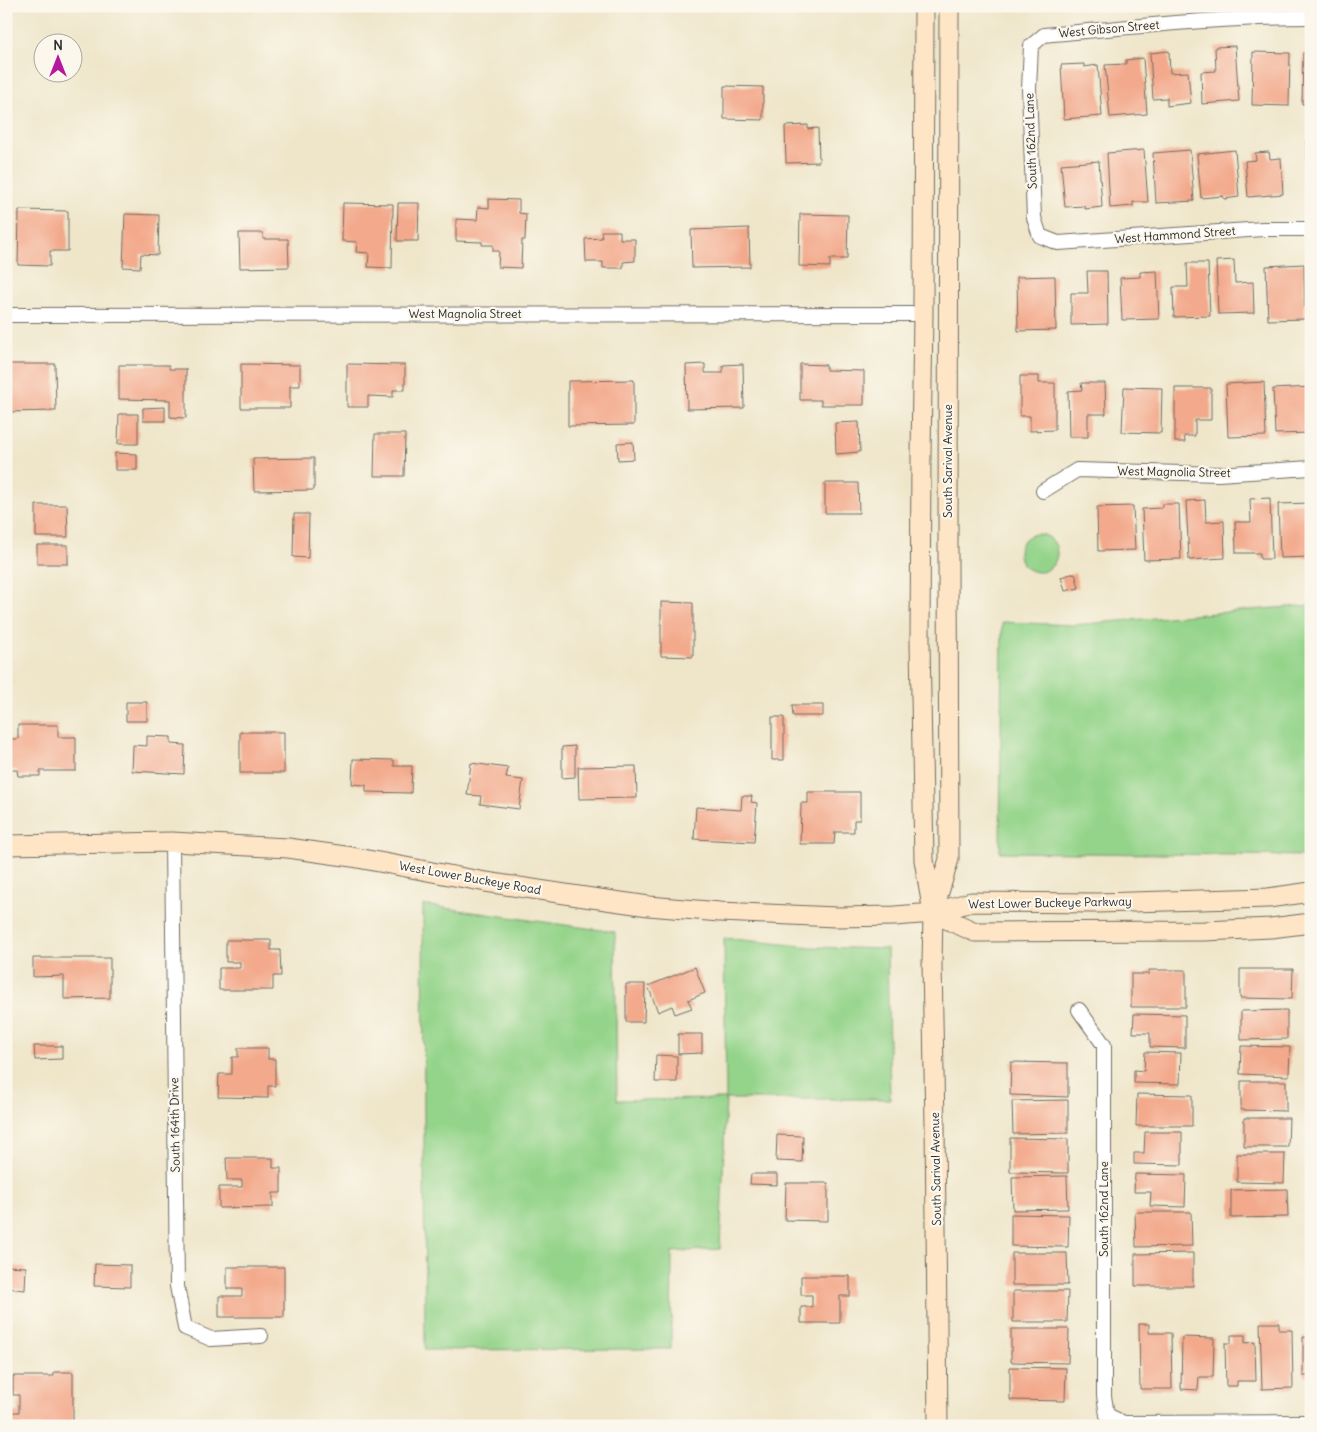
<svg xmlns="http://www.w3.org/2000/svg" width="1317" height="1432" viewBox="0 0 1317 1432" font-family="Delius,sans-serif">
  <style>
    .green { fill: #94d48a; stroke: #60805a }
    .building { fill: #f3a98b }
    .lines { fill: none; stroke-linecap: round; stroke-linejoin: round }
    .minor-casing { stroke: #706c63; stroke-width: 16 }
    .secondary-casing { stroke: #706c63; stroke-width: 21 }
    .minor { stroke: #fff; stroke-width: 14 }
    .secondary { stroke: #fee5c5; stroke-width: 19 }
    .labels { text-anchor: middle; stroke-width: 4.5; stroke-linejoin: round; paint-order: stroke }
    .street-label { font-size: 12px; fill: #2b2b2b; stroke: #fbf7ec }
  </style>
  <rect width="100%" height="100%" fill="#fbf7ec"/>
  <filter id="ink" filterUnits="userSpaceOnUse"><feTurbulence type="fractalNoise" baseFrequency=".02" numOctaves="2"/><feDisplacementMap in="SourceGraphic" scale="10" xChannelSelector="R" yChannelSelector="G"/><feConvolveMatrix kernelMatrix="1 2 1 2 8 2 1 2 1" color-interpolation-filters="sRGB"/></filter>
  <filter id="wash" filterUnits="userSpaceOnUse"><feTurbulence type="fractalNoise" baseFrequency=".0096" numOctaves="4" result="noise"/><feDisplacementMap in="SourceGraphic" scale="20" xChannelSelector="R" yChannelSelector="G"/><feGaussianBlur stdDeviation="1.12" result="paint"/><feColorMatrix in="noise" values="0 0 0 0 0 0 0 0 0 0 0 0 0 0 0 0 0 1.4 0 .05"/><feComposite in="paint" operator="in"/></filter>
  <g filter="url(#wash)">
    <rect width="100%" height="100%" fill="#efe6ca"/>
    <path class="green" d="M1019 553a19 19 0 1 1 38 0a19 19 0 1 1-38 0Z
      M1311 605V856L1000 852 1002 622 1072 625Z
      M423 905 615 932 617 1100 726 1099 724 938 811 947 887 949 890 1099H726L720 1249 672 1252 671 1349 425 1350Z"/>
    <g id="blocks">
      <path class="building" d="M1235 46 1239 101 1202 104 1201 72 1216 71 1215 47Z
        M1169 51 1170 73 1188 72 1191 103 1167 106V98L1153 99 1150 53Z
        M1253 52 1290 53 1289 106 1252 105Z
        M1303 53H1311V104H1302Z
        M1143 58 1147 114 1110 117 1105 65 1126 64V60Z
        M1084 64V67L1098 65 1102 116 1064 119 1061 65Z
        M724 86 763 87V120L724 119Z
        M808 125V129L818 128 819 162 786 163 785 126Z
        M1307 140H1311V196H1307Z
        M1144 150 1148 202H1133V206L1110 208 1107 153Z
        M1190 150 1194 201 1156 203 1153 153Z
        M1235 150 1239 197 1224 199 1223 196 1201 198 1197 154Z
        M1269 152 1270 159 1281 158 1283 194 1248 197 1245 161 1256 160 1255 153Z
        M1099 161 1102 207 1085 209V206L1065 207 1061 164Z
        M489 199 519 200V213L526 214 525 240H522L521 268 498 267 499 251H493V245H482V242L456 241V219L477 220 478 207 489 208Z
        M343 203 393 204 392 268 368 267 369 253 356 252 357 242 342 241Z
        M398 203H419L418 241H397Z
        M19 210 68 211V251H50V266L18 265Z
        M125 214 159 215 158 255 141 254 140 268 123 267Z
        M800 214 848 215 847 259H830V267L799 266Z
        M749 228 750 267 692 268 691 230Z
        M601 231H620V239H635V261L623 262V268H603V262H586L585 239 602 238Z
        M239 233H263V239H288L289 267 240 268Z
        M1234 260 1235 283 1253 282 1254 313 1218 314 1216 261Z
        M1187 263H1208L1210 316 1174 317 1173 287H1188Z
        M1304 264 1305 319 1268 320 1266 266Z
        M1087 271H1107L1108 324 1071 325V293H1088Z
        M1157 271 1159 319 1122 320 1120 278 1140 277V272Z
        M1055 276 1056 330 1018 331 1017 277Z
        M6 364H55L56 411 6 412Z
        M241 364 300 365V386H290V408H241Z
        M347 364 405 365V390H393V397L368 396V407H347Z
        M705 364V373H723V365L743 364 744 408 687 409 686 365Z
        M800 364 826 365V370L864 371V405H821V400H800Z
        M119 365H169V369H186V418L170 417V400L119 399Z
        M1020 376H1039V383H1055V430L1030 431V416H1020Z
        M634 380V425L568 426V381Z
        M1264 382 1266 436 1228 437 1226 384Z
        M1081 383H1105L1106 414H1088V437H1069L1068 391 1082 390Z
        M1124 387 1162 388 1161 433 1122 432Z
        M1311 387V433L1275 434 1273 389Z
        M1175 388H1211V420H1195V436H1184L1185 442H1175Z
        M165 407V421H143V408Z
        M119 414H138V444H118Z
        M859 422 860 452 836 454 835 423Z
        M375 434H405L404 476H374Z
        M633 442 634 459 618 460 617 443Z
        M115 453 137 454V470H115Z
        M314 458V490L254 491 253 459Z
        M825 483H858L859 513H825Z
        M1270 498 1272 559H1260V553H1236L1235 522H1251L1250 499Z
        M1205 500 1206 522 1224 521 1225 558 1189 560 1186 501Z
        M1311 503V557L1280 558 1278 504Z
        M1162 504H1179L1181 559 1144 560 1142 509 1162 508Z
        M36 505H67L68 537H36Z
        M1133 506 1135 550 1098 551 1097 507Z
        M294 514H309L308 558 293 557Z
        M37 545H68V564H37Z
        M1075 573 1079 588 1065 591 1061 577Z
        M661 602 693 603V657L661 656Z
        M126 702H147V721H126Z
        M792 705H823V716H793Z
        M772 717H784V760H772Z
        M18 725H58V737H76V771H40V776H18L17 770H6V739H18Z
        M240 732H284V773H240Z
        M147 736 171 737V744L185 745 184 774 132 771 133 745 147 746Z
        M575 746V777L562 778V747Z
        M353 759 394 760V766H412L411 793 366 792V785L352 784Z
        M471 763 508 768 506 778 523 780 519 809 480 804 481 796 467 795Z
        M636 766 637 798 579 799 578 767Z
        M808 792H860V820H854V832H835L834 844H800L801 803H808Z
        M742 796H752L751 802 757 803 754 842 694 839 696 807 741 810Z
        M226 940H271V950H280L281 976H273V990H219V968H240V962H226Z
        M33 958H110V998L64 999V976L33 977Z
        M695 967 705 993 688 1000 692 1008 675 1014 672 1006 658 1012 648 986Z
        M1240 969H1293L1292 999 1240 998Z
        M1149 970H1186V1007H1131V974H1149Z
        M626 984H645L644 1022H626Z
        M1287 1010V1039L1241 1040V1011Z
        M1134 1014 1185 1015V1048L1150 1047V1033H1133Z
        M678 1034H702V1053L678 1054Z
        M34 1046H62V1059L35 1060Z
        M1241 1046 1290 1047 1289 1076 1240 1074Z
        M238 1048H268V1059H275V1086H268V1098L218 1097 219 1074H232V1057H238Z
        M1145 1052 1181 1053 1180 1084 1134 1083V1070L1144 1071Z
        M656 1055 677 1056V1082H655Z
        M1011 1062 1068 1063V1097L1010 1095Z
        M1241 1081H1286V1111L1241 1110Z
        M1137 1094 1192 1095V1126H1136Z
        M1068 1100V1133L1013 1134 1012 1101Z
        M1244 1118H1289L1288 1147H1244Z
        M1145 1132H1182V1165L1134 1164V1153H1144Z
        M777 1135 803 1136 802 1162 776 1161Z
        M1010 1138 1068 1139V1173L1010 1172Z
        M1237 1154H1285L1284 1183 1237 1182Z
        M226 1158H273V1168H281V1193H273V1207L219 1208V1187H242V1180H227Z
        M751 1174H777V1185L750 1184Z
        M1135 1174 1186 1175 1185 1207 1150 1206 1151 1192H1134Z
        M1067 1176 1068 1209 1013 1210 1012 1177Z
        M786 1183H828V1221L785 1220Z
        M1287 1189 1288 1217 1231 1218V1190Z
        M1135 1212H1191L1192 1246 1136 1247Z
        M1011 1214 1069 1215 1068 1247 1011 1246Z
        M1012 1253H1067L1068 1285H1012Z
        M1193 1253V1286H1135V1254Z
        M95 1264 130 1265V1287L94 1286Z
        M6 1266 26 1267 25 1290 6 1288Z
        M227 1267H284V1317H219V1296H242V1289H227Z
        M801 1276H850V1296H840V1323H801V1307H812V1295H801Z
        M1013 1291H1068L1067 1322H1013Z
        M1260 1323H1279V1330H1292L1293 1388 1262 1389Z
        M1139 1324H1149V1333H1171L1172 1389H1140Z
        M1011 1329H1069L1068 1363 1011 1362Z
        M1231 1335H1245V1343L1255 1342 1256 1381H1237V1386H1226L1225 1343H1231Z
        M1182 1337 1214 1338 1213 1377H1199L1198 1390 1181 1389Z
        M1303 1337 1311 1338V1376H1303Z
        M1010 1367 1066 1368 1065 1401 1010 1400Z
        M54 1372H73V1426H6V1412H19V1395H13V1376H54Z"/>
    </g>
  </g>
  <g filter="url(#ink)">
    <use href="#blocks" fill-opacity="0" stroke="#706c63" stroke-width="1"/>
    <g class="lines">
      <defs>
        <path id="minor" d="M1311 17C1222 17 1133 27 1044 35L1031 46 1029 89 1034 218 1040 236 1058 243 1263 229H1311
          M6 315 923 314
          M1043 491 1077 470 1218 474 1311 468
          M172 842 177 1286 185 1328 211 1339 261 1336
          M1079 1010 1104 1045V1396L1107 1415 1124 1423 1311 1422"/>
        <path id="secondary" d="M924 6 923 314 921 455 920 642 924 860 933 913 932 964 935 1125 938 1426
          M6 845 172 842 288 848 352 857 486 882 585 897 649 906 720 912 836 917 895 916 933 913 971 902 1097 903 1201 900 1268 898 1311 892
          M934 909 949 859 948 554 949 6
          M933 913 975 932 1204 931 1271 928 1311 923"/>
      </defs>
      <use href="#minor" class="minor-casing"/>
      <use href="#secondary" class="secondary-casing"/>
      <use href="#minor" class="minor"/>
      <use href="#secondary" class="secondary"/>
    </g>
  </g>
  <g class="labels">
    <g class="street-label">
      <text transform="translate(1109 29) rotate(-5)" y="4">West Gibson Street</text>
      <text transform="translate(1031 141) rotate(-92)" y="4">South 162nd Lane</text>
      <text transform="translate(1175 235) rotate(-4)" y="4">West Hammond Street</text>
      <text x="465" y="318">West Magnolia Street</text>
      <text transform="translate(948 461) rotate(-90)" y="4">South Sarival Avenue</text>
      <text transform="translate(1174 472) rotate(1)" y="4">West Magnolia Street</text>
      <text transform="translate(470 878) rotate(10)" y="4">West Lower Buckeye Road</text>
      <text transform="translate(1050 903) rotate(-1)" y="4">West Lower Buckeye Parkway</text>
      <text transform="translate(175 1125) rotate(-91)" y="4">South 164th Drive</text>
      <text transform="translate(936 1169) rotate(-91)" y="4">South Sarival Avenue</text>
      <text transform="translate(1104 1209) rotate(-90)" y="4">South 162nd Lane</text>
    </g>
  </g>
  <rect width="1317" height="1432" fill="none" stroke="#fbf7ec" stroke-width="25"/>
  <g transform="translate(58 58)"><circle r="24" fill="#fbf7ec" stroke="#a8a59f"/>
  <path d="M0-4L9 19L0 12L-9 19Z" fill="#b5179e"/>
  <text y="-8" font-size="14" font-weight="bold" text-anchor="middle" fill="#2b2b2b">N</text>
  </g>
</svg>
